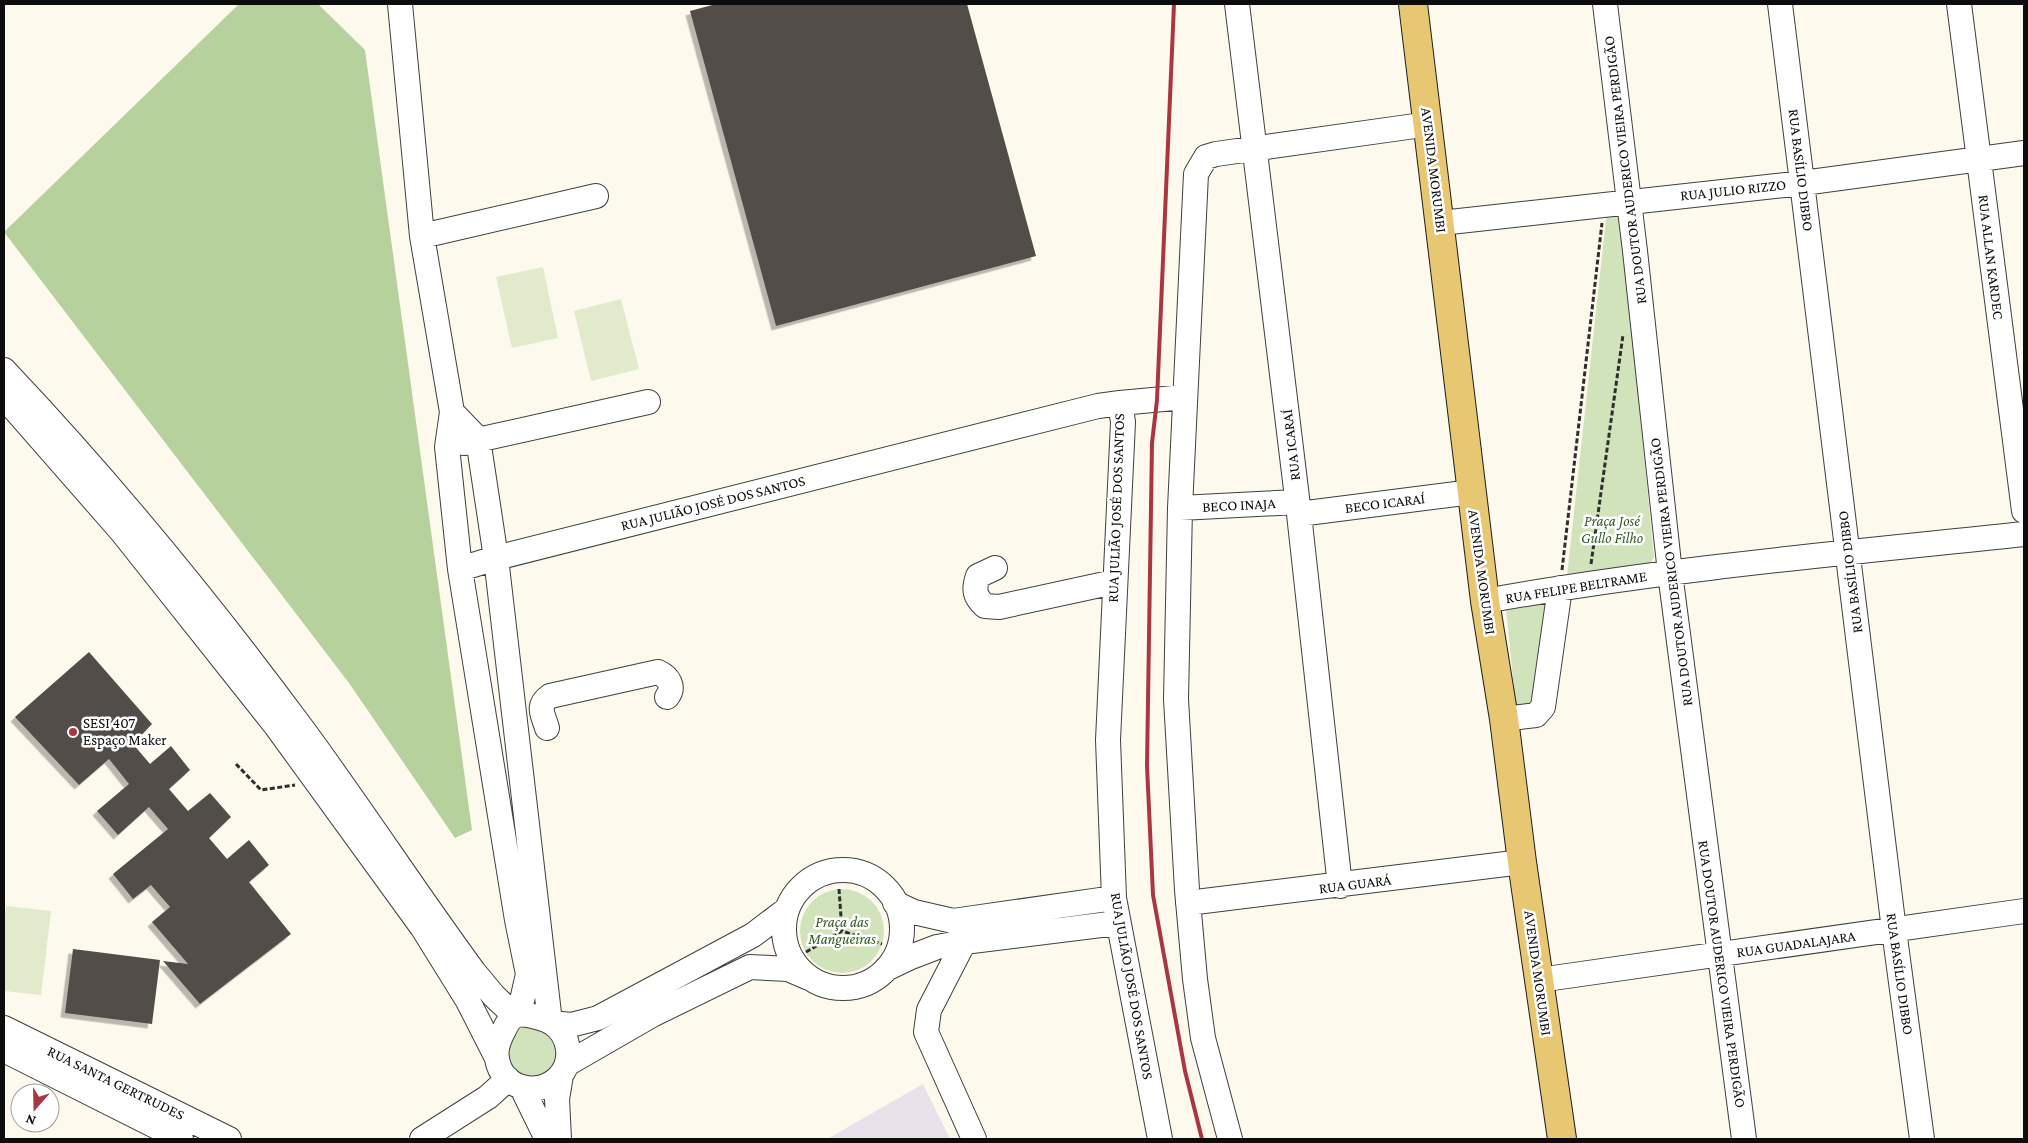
<svg xmlns="http://www.w3.org/2000/svg" width="2028" height="1143" viewBox="0 0 2028 1143" font-family="'Crimson Pro',serif">
  <style>
    .industrial { fill: #e8e1ea }
    .green { fill: #d1e3bb }
    .forest { fill: #b6d19c }
    .pitch { fill: #e1ebcb }
    .building { fill: #534d49; filter: url(#shadow) }
    .lines { fill: none; stroke-linecap: round; stroke-linejoin: round }
    .minor-casing { stroke: #3f3f3f; stroke-width: 26 }
    .major-casing { stroke: #1d1d1d; stroke-width: 30 }
    .path { stroke: #2e2e2e; stroke-width: 3; stroke-dasharray: 5 2.5; stroke-linecap: butt }
    .minor { stroke: #fff; stroke-width: 24 }
    .major { stroke: #e7c772; stroke-width: 28 }
    .rail { stroke: #aa363f; stroke-width: 4 }
    .poi-dot { fill: #aa363f; stroke: #fff; stroke-width: 2 }
    .labels { text-anchor: middle; stroke-width: 5; stroke-linejoin: round; paint-order: stroke }
    .street-label { font-size: 15px; fill: #0c0c0c; stroke: #fff }
    .park-label { font-size: 15px; font-style: italic; fill: #325b25; stroke: #fff }
    .poi-label { font-size: 15px; fill: #0c0c0c; stroke: #fff; text-anchor: start }
  </style>
  <defs>
    <filter id="shadow"><feDropShadow dx="-4.5" dy="4.5" stdDeviation="0" flood-color="#0004"/></filter>
  </defs>
  <rect width="100%" height="100%" fill="#fdf9ed"/>
  <path class="industrial" d="M923 1084 950 1139H827Z"/>
  <path class="green" d="M1607 210 1621 217 1654 557 1647 568 1567 576Z
    M1555 597 1534 706 1516 708 1506 609Z
    M800 931a42 42 0 1 1 84 0a42 42 0 1 1-84 0Z
    M526 1025 547 1029 559 1047 554 1068 537 1080 516 1076 504 1047 516 1029Z"/>
  <path class="forest" d="M239 4H318L365 50 472 830 455 838 349 683 4 232Z"/>
  <path class="pitch" d="M543 267 558 338 512 348 496 277Z
    M621 299 639 369 591 381 574 311Z
    M6 906 51 911 41 995 4 991V926Z"/>
  <path class="building" d="M716 4H967L1036 256 776 326 690 11Z
    M89 652 152 724 133 744 150 764 171 746 190 770 169 789 188 811 210 793 231 817 209 838 227 859 249 840 269 865 249 882 291 934 200 1004 163 961 188 964 152 922 170 907 151 885 133 899 113 874 168 829 149 807 118 835 97 811 129 784 109 759 79 785 15 717Z
    M73 949 160 960 152 1024 65 1013Z"/>
  <g class="lines">
    <defs>
      <path id="minor" d="M400 4 422 236 452 412 447 447 460 569 517 920 528 974 519 1014
        M1237 4 1299 514 1340 886
        M1605 4 1635 251 1670 573 1744 1139
        M1780 4 1894 930 1922 1139
        M1959 4 2024 511
        M1441 223 1803 183 2024 153
        M422 236 596 196
        M4 370C111 483 211 605 304 731 362 810 416 893 474 972L494 996 514 1015
        M4 397 122 532 276 726 422 927 468 1001 497 1058
        M1120 403 1185 397
        M452 412 478 439 496 558 550 1022
        M464 443 648 402
        M1180 508 1297 502
        M1299 514 1472 492
        M995 568 978 576C973 590 975 597 985 606L999 607 1114 582
        M460 569 496 558 1098 406 1120 403 1123 422 1108 740 1114 898 1160 1139
        M1485 601C1663 569 1844 553 2024 534
        M1504 719 1536 715 1543 707 1560 588
        M547 728C543 714 536 706 550 696L658 672C669 677 675 687 667 697
        M784 929a59 59 0 1 1 118 0a59 59 0 1 1-118 0Z
        M895 903 914 912 953 921 1114 898
        M1188 903 1522 862
        M964 942 929 1010 926 1032 974 1139
        M886 969 911 957 937 947 964 942 1117 923
        M1539 980 2024 911
        M519 1014C530 1015 542 1017 552 1023 570 1035 574 1061 559 1077 539 1098 502 1089 497 1059 495 1049 499 1039 504 1030 507 1023 511 1016 519 1014Z
        M552 1023 571 1025 598 1018 753 935 786 910
        M4 1028 229 1139
        M4 1050 181 1139
        M567 1064 652 1015 750 967 788 969 809 978
        M522 1088 547 1139
        M422 1139 488 1097 508 1079
        M559 1139 557 1099 561 1075
        M1230 1139 1203 1038 1195 979 1187 890 1176 699 1180 508 1196 174 1206 157 1216 154 1429 124"/>
      <path id="major" d="M1413 4 1485 601 1504 719 1522 862 1562 1139"/>
    </defs>
    <use href="#minor" class="minor-casing"/>
    <use href="#major" class="major-casing"/>
    <path class="path" d="M1591 564 1623 335
      M1562 570 1602 223
      M236 764 261 790 295 785
      M839 889 842 931
      M806 952 842 931 882 944"/>
    <use href="#minor" class="minor"/>
    <use href="#major" class="major"/>
    <path class="rail" d="M1174 4 1157 400 1152 443 1147 766 1153 895 1185 1071 1202 1139"/>
  </g>
  <circle class="poi-dot" cx="73" cy="732" r="5"/>
  <g class="labels">
    <g class="street-label">
      <text transform="translate(1434 170) rotate(83)" y="5">AVENIDA MORUMBI</text>
      <text transform="translate(1625 170) rotate(-97)" y="5">RUA DOUTOR AUDERICO VIEIRA PERDIGÃO</text>
      <text transform="translate(1801 170) rotate(83)" y="5">RUA BASÍLIO DIBBO</text>
      <text transform="translate(1733 190) rotate(-6)" y="5">RUA JULIO RIZZO</text>
      <text transform="translate(1991 257) rotate(83)" y="5">RUA ALLAN KARDEC</text>
      <text transform="translate(1291 445) rotate(-97)" y="5">RUA ICARAÍ</text>
      <text transform="translate(713 503) rotate(-14)" y="5">RUA JULIÃO JOSÉ DOS SANTOS</text>
      <text transform="translate(1385 503) rotate(-7)" y="5">BECO ICARAÍ</text>
      <text transform="translate(1239 505) rotate(-3)" y="5">BECO INAJA</text>
      <text transform="translate(1116 508) rotate(-88)" y="5">RUA JULIÃO JOSÉ DOS SANTOS</text>
      <text transform="translate(1482 572) rotate(82)" y="5">AVENIDA MORUMBI</text>
      <text transform="translate(1671 572) rotate(-97)" y="5">RUA DOUTOR AUDERICO VIEIRA PERDIGÃO</text>
      <text transform="translate(1850 572) rotate(-97)" y="5">RUA BASÍLIO DIBBO</text>
      <text transform="translate(1576 587) rotate(-9)" y="5">RUA FELIPE BELTRAME</text>
      <text transform="translate(1355 884) rotate(-7)" y="5">RUA GUARÁ</text>
      <text transform="translate(1796 944) rotate(-8)" y="5">RUA GUADALAJARA</text>
      <text transform="translate(1538 973) rotate(82)" y="5">AVENIDA MORUMBI</text>
      <text transform="translate(1722 974) rotate(82)" y="5">RUA DOUTOR AUDERICO VIEIRA PERDIGÃO</text>
      <text transform="translate(1900 974) rotate(82)" y="5">RUA BASÍLIO DIBBO</text>
      <text transform="translate(1132 986) rotate(80)" y="5">RUA JULIÃO JOSÉ DOS SANTOS</text>
      <text transform="translate(116 1083) rotate(26)" y="5">RUA SANTA GERTRUDES</text>
    </g>
    <g class="park-label">
      <text x="1612" y="526">Praça José<tspan x="1612" dy="17">Gullo Filho</tspan></text>
      <text x="842" y="927">Praça das<tspan x="842" dy="17">Mangueiras</tspan></text>
    </g>
    <g class="poi-label">
      <text x="83" y="728">SESI 407<tspan x="83" dy="17">Espaço Maker</tspan></text>
    </g>
  </g>
  <rect width="2028" height="1143" fill="none" stroke="#0c0c0c" stroke-width="10"/>
  <g transform="translate(35 1108) rotate(200)"><circle r="24" fill="#ffffff" stroke="#9e9e9e"/>
  <path d="M0-4L9 19L0 12L-9 19Z" fill="#aa363f"/>
  <text y="-8" font-size="14" font-weight="bold" text-anchor="middle" fill="#0c0c0c">N</text>
  </g>
</svg>
